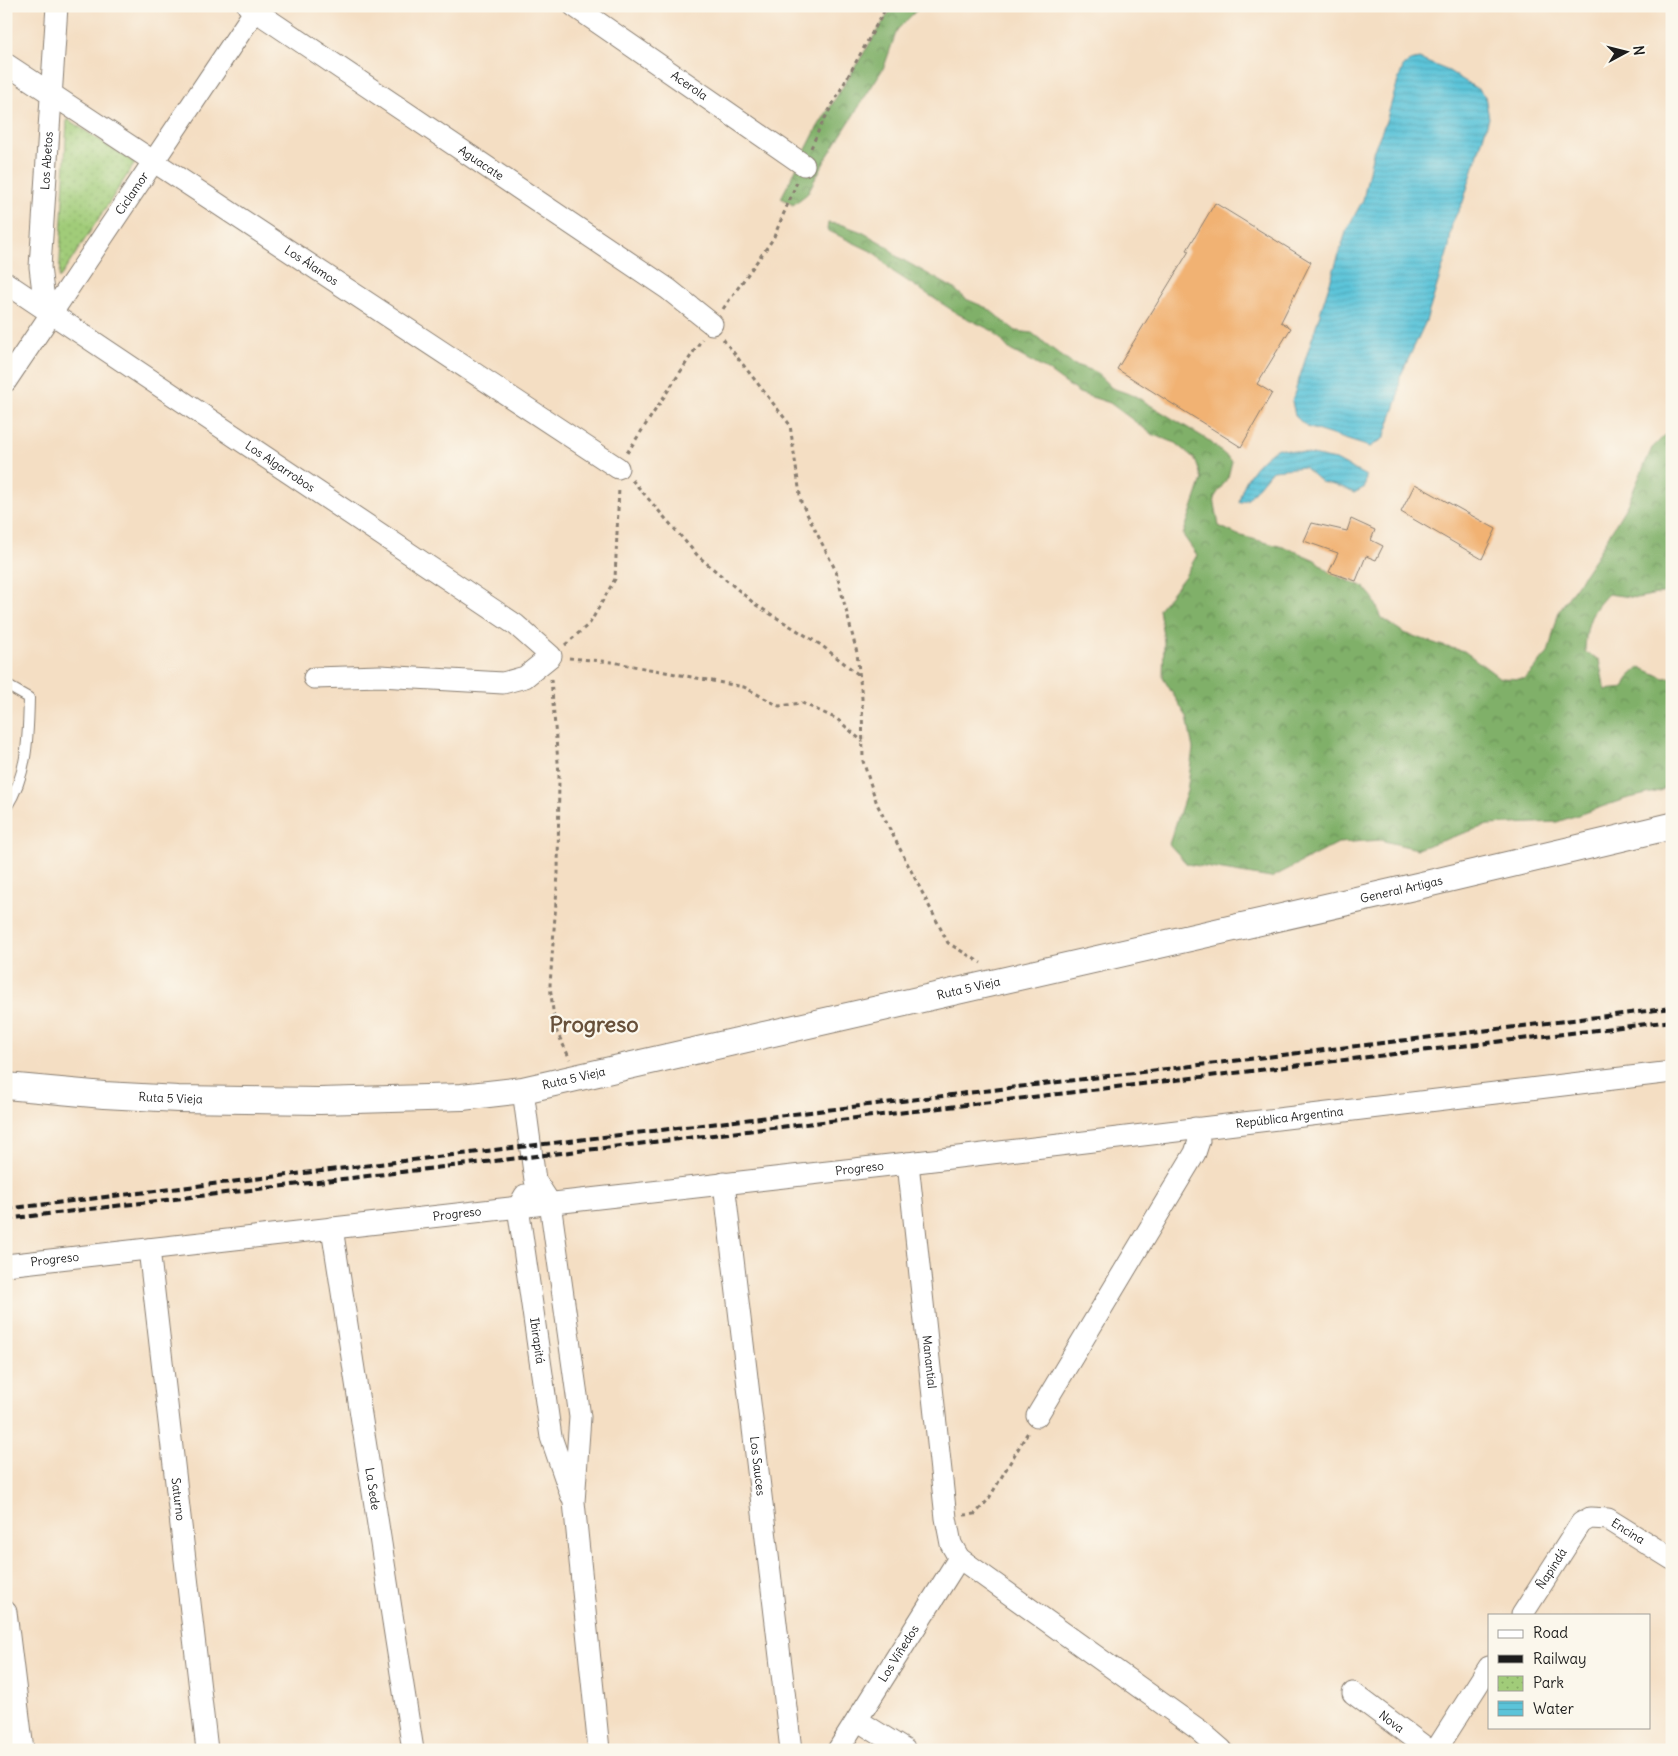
<svg xmlns="http://www.w3.org/2000/svg" width="1678" height="1756" viewBox="0 0 1678 1756" font-family="Delius,sans-serif">
  <style>
    .forest { fill: url(#forest-crowns); stroke: #4e6642 }
    .park { fill: url(#park-dots); stroke: #5e744a }
    .water { fill: url(#water-rules); stroke: #3c707a }
    .building { fill: #f1b273 }
    .lines { fill: none; stroke-linecap: round; stroke-linejoin: round }
    .service-casing { stroke: #887d70; stroke-width: 12 }
    .minor-casing { stroke: #887d70; stroke-width: 23 }
    .tertiary-casing { stroke: #887d70; stroke-width: 28 }
    .path { stroke: #887d70; stroke-width: 3; stroke-dasharray: 4 4; stroke-linecap: butt }
    .service { stroke: #fff; stroke-width: 10 }
    .minor { stroke: #fff; stroke-width: 21 }
    .tertiary { stroke: #fff; stroke-width: 26 }
    .rail { stroke: #1c1c1c; stroke-width: 4; stroke-dasharray: 8 4; stroke-linecap: butt }
    .labels { text-anchor: middle; stroke-width: 4.5; stroke-linejoin: round; paint-order: stroke }
    .street-label { font-size: 12px; fill: #1c1c1c; stroke: #fbf7ec }
    .town-label { font-size: 22px; font-weight: bold; fill: #67503a; stroke: #fbf7ec }
  </style>
  <defs>
    <pattern id="forest-crowns" width="20" height="18" patternUnits="userSpaceOnUse" patternTransform="scale(1.25)"><rect width="20" height="18" fill="#80b069"/><path d="M2 6a3 3 0 1 1 6 0M12 15a3 3 0 1 1 6 0" fill="none" stroke="#688e56"/></pattern>
    <pattern id="park-dots" width="8" height="8" patternUnits="userSpaceOnUse" patternTransform="scale(1.25)"><rect width="8" height="8" fill="#a1cc79"/><path d="M2 2h.1M6 6h.1" fill="none" stroke="#8aaf68" stroke-width="1.8" stroke-linecap="round"/></pattern>
    <pattern id="water-rules" width="6" height="5" patternUnits="userSpaceOnUse" patternTransform="scale(1.25)"><rect width="6" height="5" fill="#5cc4d9"/><path d="M0 2.5h6" fill="none" stroke="#4fa8ba"/></pattern>
  </defs>
  <rect width="100%" height="100%" fill="#fbf7ec"/>
  <filter id="ink" filterUnits="userSpaceOnUse"><feTurbulence type="fractalNoise" baseFrequency=".02" numOctaves="2"/><feDisplacementMap in="SourceGraphic" scale="10" xChannelSelector="R" yChannelSelector="G"/><feConvolveMatrix kernelMatrix="1 2 1 2 8 2 1 2 1" color-interpolation-filters="sRGB"/></filter>
  <filter id="wash" filterUnits="userSpaceOnUse"><feTurbulence type="fractalNoise" baseFrequency=".0096" numOctaves="4" result="noise"/><feDisplacementMap in="SourceGraphic" scale="20" xChannelSelector="R" yChannelSelector="G"/><feGaussianBlur stdDeviation="1.12" result="paint"/><feColorMatrix in="noise" values="0 0 0 0 0 0 0 0 0 0 0 0 0 0 0 0 0 1.4 0 .05"/><feComposite in="paint" operator="in"/></filter>
  <g filter="url(#wash)">
    <rect width="100%" height="100%" fill="#f4dec3"/>
    <path class="forest" d="M893 6H921L897 30 884 67 827 157 807 194 793 205 781 198 817 128Z
      M828 223 843 225 862 232 887 246 896 256 953 288 966 299 987 308 1016 331 1032 333 1072 364 1094 371 1112 388 1135 396 1208 440 1232 461 1228 477 1214 498 1219 526 1238 535 1290 549 1315 560 1332 574 1364 587 1373 598 1382 618 1404 633 1443 646 1464 651 1500 678 1525 679 1548 653 1559 611 1597 555 1627 505 1652 448 1672 428V591L1637 598 1608 594C1589 613 1586 626 1585 652L1599 660 1605 690 1624 688 1629 677 1640 667 1664 678 1672 677V785L1660 791 1625 799 1557 822 1488 825 1417 849 1380 840 1338 843 1271 878 1187 864 1169 844 1187 791 1193 749 1187 717 1163 678 1164 642 1159 609 1185 576 1197 555 1183 535 1202 479 1195 459 1176 443 1153 435 1110 403 1079 393 1047 370 1010 350 993 331 958 314 892 271 875 253 827 230Z"/>
    <path class="park" d="M67 119 135 163 59 279Z"/>
    <path class="water" d="M1419 59 1449 71 1479 90 1485 96 1489 118 1463 202 1452 223 1449 247 1426 321 1400 377 1398 398 1384 438 1370 447 1307 427 1295 416 1292 401 1347 229 1363 200 1373 152 1386 121 1397 84 1403 67 1410 61Z
      M1278 448 1336 460 1366 476 1365 487 1354 493 1342 487 1321 482 1304 467 1272 470 1248 499 1239 503C1241 482 1259 458 1278 448Z"/>
    <g id="blocks">
      <path class="building" d="M1215 203 1311 262 1281 322 1291 328 1257 384 1272 393 1241 447 1117 369 1189 251 1187 250Z
        M1415 484 1496 529 1482 559 1401 512Z
        M1351 519 1375 530 1371 540 1383 546 1376 560 1366 556 1356 581 1329 572 1338 553 1304 541 1312 523 1347 531Z"/>
    </g>
  </g>
  <g filter="url(#ink)">
    <use href="#blocks" fill-opacity="0" stroke="#887d70" stroke-width="1"/>
    <g class="lines">
      <defs>
        <path id="service" d="M6 685 29 698C28 737 28 774 6 808"/>
        <g id="minor">
          <path id="s1" d="M248 6 668 289 712 324"/>
          <path id="s2" d="M574 6 804 165"/>
          <path id="s3" d="M6 64 618 468"/>
          <path id="s4" d="M6 283 516 625 551 656 525 677 503 683 380 676 314 678"/>
          <path id="s5" d="M51 314 43 292 40 267 57 6"/>
          <path id="s6" d="M6 381 258 6"/>
          <path d="M523 1090 535 1180 550 1203 580 1417 574 1502 599 1750"/>
          <path id="s7" d="M908 1163 946 1518 951 1544 959 1558 1199 1730 1222 1750"/>
          <path id="s8" d="M724 1183 791 1750"/>
          <path id="s9" d="M525 1195 518 1207 551 1437 571 1495"/>
          <path id="s10" d="M332 1228 413 1750"/>
          <path id="s11" d="M149 1249 207 1750"/>
          <path id="s12" d="M6 1265 908 1163 1672 1072"/>
          <path d="M1037 1416 1195 1153 1199 1141 1195 1128"/>
          <path d="M6 1612 23 1750"/>
          <path id="s13" d="M1522 1615 1581 1523 1590 1518 1608 1519 1672 1559"/>
          <path id="s14" d="M1353 1693 1429 1750"/>
          <path d="M857 1720 905 1750"/>
          <path id="s15" d="M838 1750 959 1558"/>
          <path d="M1436 1750 1489 1667"/>
        </g>
        <g id="tertiary">
          <path id="s16" d="M6 1086 104 1095 178 1099 320 1101 462 1097 523 1090 1422 885 1672 826"/>
        </g>
      </defs>
      <use href="#service" class="service-casing"/>
      <use href="#minor" class="minor-casing"/>
      <use href="#tertiary" class="tertiary-casing"/>
      <path class="path" d="M811 148 820 127 887 6
        M723 309 773 239 797 182
        M723 339 790 425 801 502 836 571 857 653 862 698 863 761 877 804 948 943 981 963
        M627 453 702 339
        M632 480 698 556 756 605 821 645 859 675
        M565 645 590 623 615 579 619 487
        M569 658 612 662 744 687 779 706 802 703 837 719 863 742
        M551 679 559 774 558 874 550 985 555 1028 570 1059
        M964 1515 975 1514 988 1500 1028 1432"/>
      <use href="#service" class="service"/>
      <use href="#minor" class="minor"/>
      <use href="#tertiary" class="tertiary"/>
      <path class="rail" d="M6 1209 1672 1008
        M6 1219 1672 1021"/>
    </g>
  </g>
  <g class="labels">
    <g class="street-label">
      <text dy="4" stroke="none"><textPath href="#s2" startOffset="140">Acerola</textPath></text>
      <text dy="4" stroke="none"><textPath href="#s5" startOffset="155">Los Abetos</textPath></text>
      <text dy="4" stroke="none"><textPath href="#s1" startOffset="281">Aguacate</textPath></text>
      <text dy="4" stroke="none"><textPath href="#s6" startOffset="226">Ciclamor</textPath></text>
      <text dy="4" stroke="none"><textPath href="#s3" startOffset="366">Los Álamos</textPath></text>
      <text dy="4" stroke="none"><textPath href="#s4" startOffset="330">Los Algarrobos</textPath></text>
      <text dy="4" stroke="none"><textPath href="#s16" startOffset="1419">General Artigas</textPath></text>
      <text dy="4" stroke="none"><textPath href="#s16" startOffset="975">Ruta 5 Vieja</textPath></text>
      <text dy="4" stroke="none"><textPath href="#s16" startOffset="570">Ruta 5 Vieja</textPath></text>
      <text dy="4" stroke="none"><textPath href="#s16" startOffset="165">Ruta 5 Vieja</textPath></text>
      <text dy="4" stroke="none"><textPath href="#s12" startOffset="1292">República Argentina</textPath></text>
      <text dy="4" stroke="none"><textPath href="#s12" startOffset="859">Progreso</textPath></text>
      <text dy="4" stroke="none"><textPath href="#s12" startOffset="454">Progreso</textPath></text>
      <text dy="4" stroke="none"><textPath href="#s12" startOffset="49">Progreso</textPath></text>
      <text dy="4" stroke="none"><textPath href="#s9" startOffset="149">Ibirapitá</textPath></text>
      <text dy="4" stroke="none"><textPath href="#s7" startOffset="200">Manantial</textPath></text>
      <text dy="4" stroke="none"><textPath href="#s8" startOffset="285">Los Sauces</textPath></text>
      <text dy="4" stroke="none"><textPath href="#s10" startOffset="264">La Sede</textPath></text>
      <text dy="4" stroke="none"><textPath href="#s11" startOffset="252">Saturno</textPath></text>
      <text dy="4" stroke="none"><textPath href="#s13" startOffset="161">Encina</textPath></text>
      <text dy="4" stroke="none"><textPath href="#s13" startOffset="55">Ñapindá</textPath></text>
      <text dy="4" stroke="none"><textPath href="#s15" startOffset="114">Los Viñedos</textPath></text>
      <text dy="4" stroke="none"><textPath href="#s14" startOffset="48">Nova</textPath></text>
    </g>
    <g class="town-label">
      <text x="594" y="1032">Progreso</text>
    </g>
  </g>
  <rect width="1678" height="1756" fill="none" stroke="#fbf7ec" stroke-width="25"/>
  <rect x="1488" y="1614" width="162" height="115" fill="#fbf7ec" stroke="#a29f99"/>
  <rect x="1498" y="1630" width="25" height="8" fill="#ffffff" stroke="#a29f99"/>
  <text x="1533" y="1638" font-size="15" fill="#1c1c1c">Road</text>
  <rect x="1498" y="1655" width="25" height="8" fill="#1c1c1c" stroke="#a29f99"/>
  <text x="1533" y="1664" font-size="15" fill="#1c1c1c">Railway</text>
  <rect x="1498" y="1676" width="25" height="15" fill="url(#park-dots)" stroke="#a29f99"/>
  <text x="1533" y="1688" font-size="15" fill="#1c1c1c">Park</text>
  <rect x="1498" y="1701" width="25" height="15" fill="url(#water-rules)" stroke="#a29f99"/>
  <text x="1533" y="1714" font-size="15" fill="#1c1c1c">Water</text>
  <g transform="translate(1626 52) rotate(83)" stroke="#fbf7ec" stroke-width="4" paint-order="stroke">
  <path d="M0-4L9 19L0 12L-9 19Z" fill="#1c1c1c"/>
  <text y="-8" font-size="14" font-weight="bold" text-anchor="middle" fill="#1c1c1c">N</text>
  </g>
</svg>
